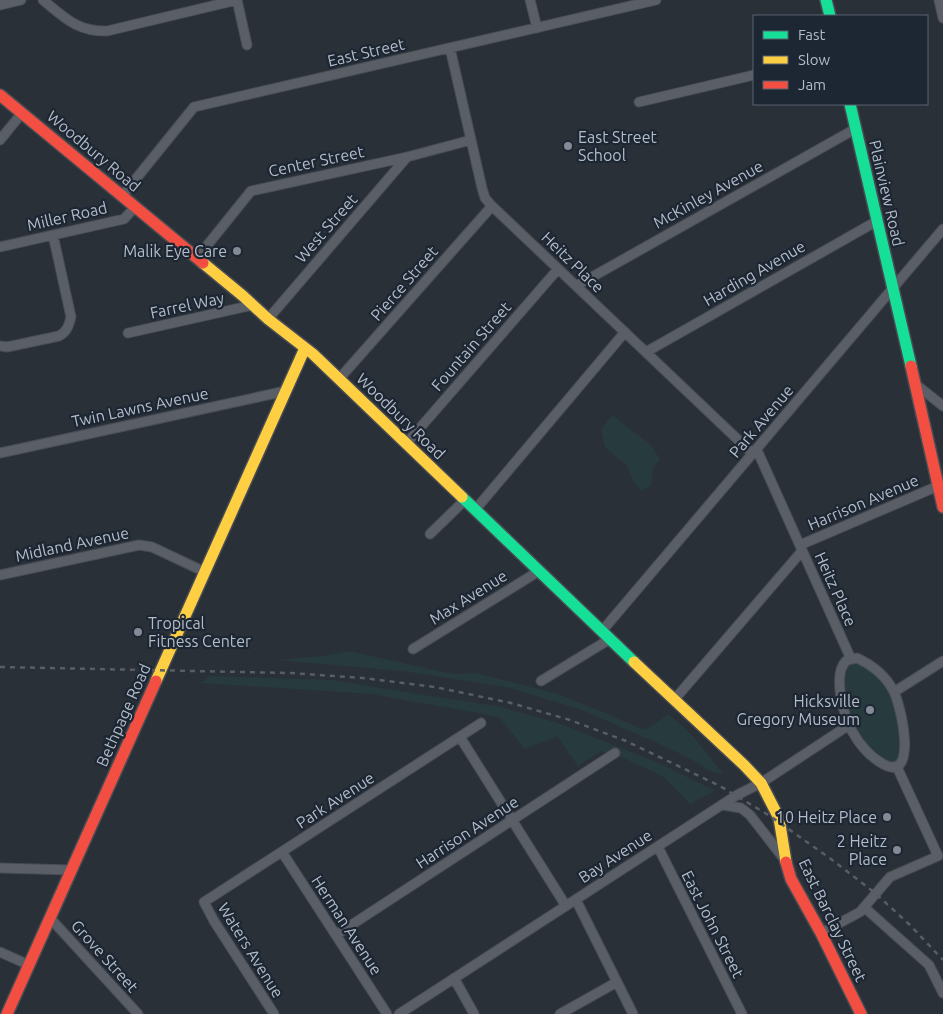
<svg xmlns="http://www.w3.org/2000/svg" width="943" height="1014" viewBox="0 0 943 1014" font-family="Ubuntu,sans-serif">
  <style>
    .green { fill: #273a3e }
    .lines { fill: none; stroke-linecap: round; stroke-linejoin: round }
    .street-casing { stroke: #484c53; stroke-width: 11 }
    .fast-casing { stroke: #484c53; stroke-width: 14 }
    .slow-casing { stroke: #484c53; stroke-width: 14 }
    .jam-casing { stroke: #484c53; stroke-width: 14 }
    .street { stroke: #5a5e66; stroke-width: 9 }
    .fast { stroke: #16e098; stroke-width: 11 }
    .slow { stroke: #ffcf43; stroke-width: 11 }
    .jam { stroke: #f24e42; stroke-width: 11 }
    .rail { stroke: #595d64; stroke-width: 2.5; stroke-dasharray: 5 5; stroke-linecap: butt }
    .poi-dot { fill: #848b96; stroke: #1d2633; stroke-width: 2 }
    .labels { text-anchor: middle; stroke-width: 4.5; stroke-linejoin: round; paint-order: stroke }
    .street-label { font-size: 16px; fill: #b4bcc9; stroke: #1d2633 }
    .poi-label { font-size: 16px; fill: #b4bcc9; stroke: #1d2633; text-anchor: end }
  </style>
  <rect width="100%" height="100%" fill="#2a3038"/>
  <path class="green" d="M612 415 650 444 660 459 653 469 651 485 641 491 633 481 627 466 605 447 601 430Z
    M349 651 452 674 475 673 558 694 600 711 642 729C653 729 659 719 669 714L694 737 724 775 712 772 685 756 657 743 582 710 506 687 402 671 277 660 323 656Z
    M851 660 874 670 897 702 902 757 893 766 864 746 848 719 842 674Z
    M208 676 331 680 501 707 558 723 659 763 707 787 716 790 690 804 664 777 617 755 601 751 578 766 557 736 525 749 499 717 372 694 202 683Z"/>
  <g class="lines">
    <defs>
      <path id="street" d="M43 0C64 17 77 32 107 31L237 0
        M237 0 247 45
        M530 0 537 28
        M939 0 943 18
        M0 5 21 0
        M450 48 482 188 485 198 492 206 753 454
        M639 102 754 75
        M0 140 22 113
        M122 196 194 107 656 0
        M0 247 124 219 135 207
        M197 258 251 191 407 157 471 140
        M576 286 855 129
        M268 319 407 157
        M128 333 253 305
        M0 346 7 347 59 336C67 332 69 325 71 317L53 235
        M646 352 877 221
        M339 379 492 206
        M914 383 943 406
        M406 444 558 269
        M757 450 851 659
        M0 453 286 391
        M475 510 625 332
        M430 534 465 500
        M800 545 938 486
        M0 575 139 545 152 547 205 572
        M602 631 943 229
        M413 649 539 571
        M857 658C872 665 885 675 893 690 901 704 919 784 883 764 869 756 859 744 852 731 844 716 832 675 846 661 849 659 853 659 857 658Z
        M541 681 610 639
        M894 692 943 661
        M674 700 802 551
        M460 737 566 906
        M723 805 741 808 750 815 785 860
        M658 847 742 1014
        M282 852 387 1014
        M0 868 72 870
        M576 900 633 1014
        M865 908 929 965 943 993
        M50 918 138 1014
        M821 933 860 912 890 877 938 856 897 767
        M336 935 615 753
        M0 952 29 965
        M454 978 474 1014
        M274 1014 214 921 204 902 481 723
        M399 1014 737 795 761 783 849 725
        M560 1014 617 982"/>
      <path id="fast" d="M826 0 830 16
        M850 104 911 366
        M462 497 634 662"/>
      <path id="slow" d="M203 263 243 296 268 319 313 354 462 497
        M634 662 744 765 761 783 779 818 786 862
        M156 681 305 348"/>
      <path id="jam" d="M0 95 203 263
        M911 366 943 507
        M786 862 791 879 821 933 861 1014
        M7 1014 156 681"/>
    </defs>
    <use href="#street" class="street-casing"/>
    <use href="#fast" class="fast-casing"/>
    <use href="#slow" class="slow-casing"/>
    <use href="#jam" class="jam-casing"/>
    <use href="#street" class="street"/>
    <use href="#fast" class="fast"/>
    <use href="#slow" class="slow"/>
    <use href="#jam" class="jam"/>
    <path class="rail" d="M0 667 290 673 363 678 435 687 511 703 570 720 626 741 720 786 770 816 831 859 875 893 910 925 943 960"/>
  </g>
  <g class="poi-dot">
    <circle cx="568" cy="146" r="5"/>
    <circle cx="237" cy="251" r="5"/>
    <circle cx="138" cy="632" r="5"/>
    <circle cx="870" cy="710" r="5"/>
    <circle cx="887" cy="817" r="5"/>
    <circle cx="897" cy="850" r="5"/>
  </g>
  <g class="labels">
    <g class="street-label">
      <text transform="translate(366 52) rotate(-13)" y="6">East Street</text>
      <text transform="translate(94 151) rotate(40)" y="6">Woodbury Road</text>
      <text transform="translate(316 161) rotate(-12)" y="6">Center Street</text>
      <text transform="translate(887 193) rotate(77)" y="6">Plainview Road</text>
      <text transform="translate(708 194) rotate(-29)" y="6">McKinley Avenue</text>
      <text transform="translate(67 216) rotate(-13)" y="6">Miller Road</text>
      <text transform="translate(326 228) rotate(-49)" y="6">West Street</text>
      <text transform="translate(573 262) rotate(44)" y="6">Heitz Place</text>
      <text transform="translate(754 273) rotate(-30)" y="6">Harding Avenue</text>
      <text transform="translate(404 283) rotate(-49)" y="6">Pierce Street</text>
      <text transform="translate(187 305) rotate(-12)" y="6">Farrel Way</text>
      <text transform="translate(471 346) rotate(-49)" y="6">Fountain Street</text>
      <text transform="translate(140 407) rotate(-12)" y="6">Twin Lawns Avenue</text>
      <text transform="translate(401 416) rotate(44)" y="6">Woodbury Road</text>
      <text transform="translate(761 421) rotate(-50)" y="6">Park Avenue</text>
      <text transform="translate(863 502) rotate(-23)" y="6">Harrison Avenue</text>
      <text transform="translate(72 544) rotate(-12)" y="6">Midland Avenue</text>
      <text transform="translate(836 589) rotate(66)" y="6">Heitz Place</text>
      <text transform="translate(468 597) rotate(-32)" y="6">Max Avenue</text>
      <text transform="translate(123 715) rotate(-66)" y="6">Bethpage Road</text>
      <text transform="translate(335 800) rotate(-33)" y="6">Park Avenue</text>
      <text transform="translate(467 832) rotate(-33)" y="6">Harrison Avenue</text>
      <text transform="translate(615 856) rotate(-33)" y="6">Bay Avenue</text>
      <text transform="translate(833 920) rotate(64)" y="6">East Barclay Street</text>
      <text transform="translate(713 924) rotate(63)" y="6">East John Street</text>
      <text transform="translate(347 925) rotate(57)" y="6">Herman Avenue</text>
      <text transform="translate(251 950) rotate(58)" y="6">Waters Avenue</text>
      <text transform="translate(105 956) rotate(48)" y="6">Grove Street</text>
    </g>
    <g class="poi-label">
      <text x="578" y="143" text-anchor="start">East Street<tspan x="578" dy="18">School</tspan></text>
      <text x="227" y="257">Malik Eye Care</text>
      <text x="148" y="629" text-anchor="start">Tropical<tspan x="148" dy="18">Fitness Center</tspan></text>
      <text x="860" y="707">Hicksville<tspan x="860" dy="18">Gregory Museum</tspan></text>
      <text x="877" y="823">10 Heitz Place</text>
      <text x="887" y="847">2 Heitz<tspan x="887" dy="18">Place</tspan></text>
    </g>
  </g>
  <rect x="753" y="15" width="175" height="90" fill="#1d2633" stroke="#59626f"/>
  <rect x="763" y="31" width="25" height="8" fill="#16e098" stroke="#59626f"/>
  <text x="798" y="40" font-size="15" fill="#b4bcc9">Fast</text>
  <rect x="763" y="56" width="25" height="8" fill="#ffcf43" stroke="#59626f"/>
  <text x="798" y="65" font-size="15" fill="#b4bcc9">Slow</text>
  <rect x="763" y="81" width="25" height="8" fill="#f24e42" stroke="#59626f"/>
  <text x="798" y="90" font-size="15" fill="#b4bcc9">Jam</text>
</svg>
